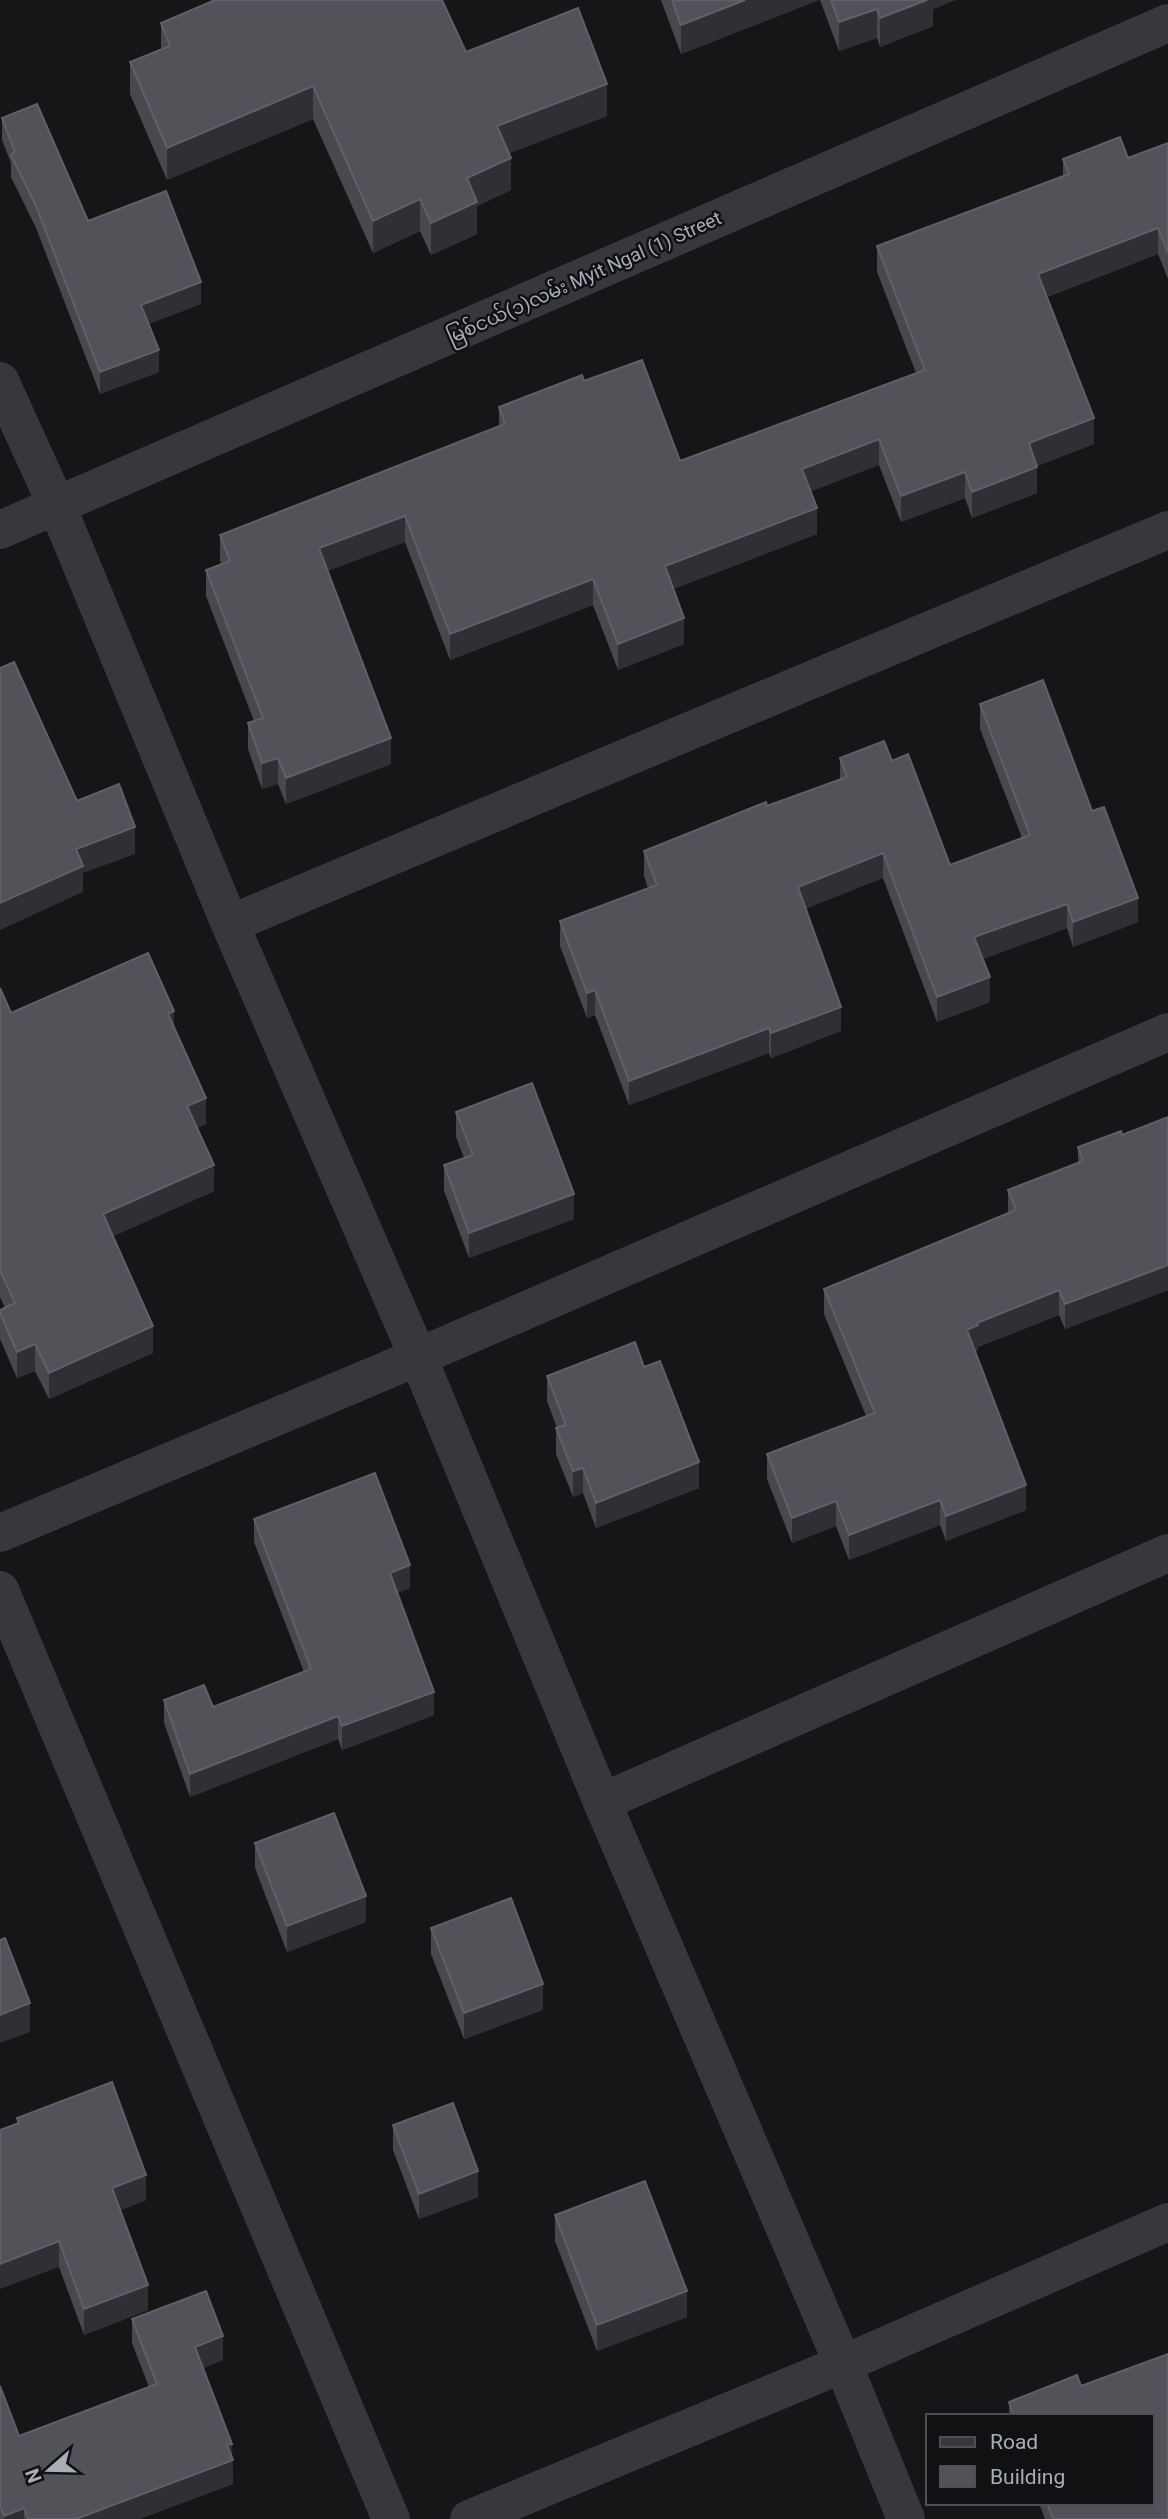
<svg xmlns="http://www.w3.org/2000/svg" width="1168" height="2519" viewBox="0 0 1168 2519" font-family="Roboto,'Noto Sans Myanmar',sans-serif">
  <style>
    .lines { fill: none; stroke-linecap: round; stroke-linejoin: round }
    .minor { stroke: #37383d; stroke-width: 38 }
    .wall { fill: #47494d }
    .shaded-wall { fill: #2f3033 }
    .building { fill: #525359; stroke: #5f6168; stroke-width: 2 }
    .labels { text-anchor: middle; stroke-width: 5; stroke-linejoin: round; paint-order: stroke }
    .street-label { font-size: 19px; fill: #a8adb8; stroke: #111113 }
  </style>
  <rect width="100%" height="100%" fill="#161618"/>
  <g class="lines">
    <path class="minor" d="M0 381 57 506 230 924 418 1357 602 1802 843 2364 906 2519
      M0 530 1168 23
      M230 924 1168 530
      M0 1533 418 1357 1168 1032
      M0 1590 391 2519
      M602 1802 1168 1553
      M469 2519 843 2364 1168 2222"/>
  </g>
  <path class="wall" d="M661 0H819L681 54Z
    M820 0H955L933 9V26L880 47 877 38 839 51Z
    M161 23 466 52 607 116 509 153 511 190 477 206V234L431 255 420 231 373 253 313 119 167 180 130 94V62L161 49Z
    M2 118 88 221 201 304 148 324 159 372 100 394 36 228 11 177V163L2 140Z
    M1168 143V279L1158 254 1047 297 1094 444 1037 466V493L972 518 965 498 901 522 879 465 810 491 817 534 673 589 684 644 618 670 593 605 450 660 405 542 327 571 391 764 286 804 278 784 262 789 248 749V723L254 721 206 596V570L222 564 220 561V535L499 427V407L584 381 680 461 916 373 877 272V246L1063 176V159L1128 158Z
    M980 704 1092 811 1138 922 1073 947 1067 928 983 959 990 1002 937 1022 883 878 806 908 841 1031 771 1058 769 1053 629 1105 595 1015 587 1018 560 946V921L648 888 644 876V851L840 780V758L892 761 950 865 1022 838 980 729Z
    M0 988 11 1013 174 1027 206 1124 197 1128 214 1191 113 1236 153 1353 49 1399 35 1371 17 1378 0 1339V1310L5 1308 0 1297Z
    M456 1112 574 1219 469 1258 444 1191V1165L464 1158 456 1137Z
    M1168 1117V1290L1065 1329 1059 1315 978 1347V1350L975 1352 1026 1510 946 1541 940 1525 849 1560 836 1526 792 1543 767 1479V1454L866 1416 824 1314V1289L1008 1213V1190L1078 1163V1147L1122 1135Z
    M644 1367 699 1488 596 1528 583 1493 573 1497 556 1454V1428H557L547 1401V1376Z
    M254 1519 410 1588 397 1593 434 1715 342 1750 338 1739 190 1797 164 1723V1700L213 1707 304 1672 254 1542Z
    M255 1843 366 1922 287 1952 255 1868Z
    M431 1928 543 2010 464 2039 431 1954Z
    M17 2118 146 2200 120 2210 148 2310 84 2335 59 2267 17 2124Z
    M393 2125 478 2197 419 2219 393 2150Z
    M555 2215 687 2317 597 2351 555 2241Z
    M132 2319 223 2360 203 2368 232 2458 233 2484 139 2519H0V2386L19 2436 149 2387 132 2343Z
    M1168 2354V2519H1045L1039 2503H1152V2416H1009V2402L1077 2375 1081 2386Z"/>
  <path class="shaded-wall" d="M745 0H819L681 54V25Z
    M927 0H955L933 9V26L880 47V18Z
    M877 9V38L839 51V22Z
    M607 84V116L497 158V126Z
    M313 86V119L167 180V148Z
    M511 158V190L477 206V234L431 255V223L467 178Z
    M420 199V231L373 253V221Z
    M1158 228V254L1038 300V274Z
    M201 282V304L141 327V305Z
    M159 350V372L100 394V372Z
    M1094 418V444L1029 469V443Z
    M879 439V465L802 495V469Z
    M1037 467V493L972 518V492Z
    M965 472V498L901 522V496Z
    M817 508V534L665 592V566Z
    M405 516V542L319 574V548Z
    M593 579V605L450 660V634Z
    M684 618V644L618 670V644Z
    M391 738V764L286 804V778Z
    M278 758V784L262 789V763Z
    M135 827V854L83 873V892L0 930V903L76 849Z
    M883 853V878L798 912V887Z
    M1138 898V922L1073 947V922Z
    M1067 904V928L974 962V937Z
    M990 977V1002L937 1022V997Z
    M595 990V1015L587 1018V993Z
    M841 1007V1031L771 1058V1033Z
    M174 1011V1037L168 1014Z
    M769 1028V1053L629 1105V1081Z
    M206 1098V1124L187 1133V1106Z
    M214 1165V1191L103 1241V1214Z
    M574 1194V1219L469 1258V1233Z
    M1168 1265V1290L1065 1329V1304Z
    M1059 1290V1315L978 1347V1350L967 1355V1330L977 1323Z
    M153 1326V1353L49 1399V1373Z
    M35 1344V1371L17 1378V1352Z
    M699 1462V1488L596 1528V1503Z
    M583 1468V1493L573 1497V1471Z
    M1026 1485V1510L946 1541V1516Z
    M940 1500V1525L849 1560V1535Z
    M836 1501V1526L792 1543V1518Z
    M410 1565V1588L390 1596V1573Z
    M434 1692V1715L342 1750V1726Z
    M338 1716V1739L190 1797V1774Z
    M366 1896V1922L287 1952V1926Z
    M543 1984V2010L464 2039V2013Z
    M30 2003V2032L0 2043V2015Z
    M478 2171V2197L419 2219V2194Z
    M146 2175V2200L112 2214V2188Z
    M59 2241V2267L0 2289V2264Z
    M148 2285V2310L84 2335V2309Z
    M687 2291V2317L597 2351V2325Z
    M223 2336V2360L195 2371V2347Z
    M232 2444 233 2484 139 2519H76Z
    M24 2508V2519H4V2516Z"/>
  <path class="building" d="M215 0H442L466 52 578 8 607 84 497 126 511 158 467 178 477 202 431 223 420 199 373 221 313 86 167 148 130 62 170 46 161 23Z
    M672 0H745L681 25Z
    M831 0H927L880 18 877 9 839 22Z
    M37 104 88 221 166 191 201 282 141 305 159 350 100 372 36 206 11 155 15 152 2 118Z
    M1120 137 1128 158 1168 143V253L1158 228 1038 274 1094 418 1029 443 1037 467 972 492 965 472 901 496 879 439 802 469 817 508 665 566 684 618 618 644 593 579 450 634 405 516 319 548 391 738 286 778 278 758 262 763 248 723 263 718 206 570 230 561 220 535 505 424 499 407 582 375 584 381 642 360 680 461 925 370 877 246 1069 174 1063 159Z
    M14 662 77 801 119 784 135 827 76 849 83 866 0 903V668Z
    M1043 680 1092 811 1104 807 1138 898 1073 922 1067 904 974 937 990 977 937 997 883 853 798 887 841 1007 771 1033 769 1028 629 1081 595 990 587 993 560 921 657 885 644 851 766 802 767 806 847 777 840 758 884 741 892 761 908 754 950 865 1030 835 980 704Z
    M148 953 174 1011 168 1014 206 1098 187 1106 214 1165 103 1214 153 1326 49 1373 35 1344 17 1352 0 1313V1310L15 1303 0 1270V988L11 1013Z
    M532 1083 574 1194 469 1233 444 1165 473 1155 456 1112Z
    M1168 1117V1265L1065 1304 1059 1290 977 1323 978 1325 967 1330 1026 1485 946 1516 940 1500 849 1535 836 1501 792 1518 767 1454 875 1413 824 1289 1016 1210 1008 1190 1083 1161 1078 1147 1121 1131 1122 1135Z
    M635 1342 644 1367 660 1361 699 1462 596 1503 583 1468 573 1471 556 1428 566 1425 547 1376Z
    M375 1473 410 1565 390 1573 434 1692 342 1726 338 1716 190 1774 164 1700 204 1685 213 1707 311 1669 254 1519Z
    M334 1813 366 1896 287 1926 255 1843Z
    M511 1898 543 1984 464 2013 431 1928Z
    M5 1938 30 2003 0 2015V1940Z
    M112 2082 146 2175 112 2188 148 2285 84 2309 59 2241 0 2264V2130L19 2123 17 2118Z
    M453 2103 478 2171 419 2194 393 2125Z
    M645 2181 687 2291 597 2325 555 2215Z
    M206 2291 223 2336 195 2347 232 2444 227 2445 233 2460 76 2519H28L24 2508 4 2516 0 2506V2386L19 2436 157 2384 132 2319Z
    M1168 2354V2519H1053L1047 2503H1152V2416H1014L1009 2402 1077 2375 1081 2386Z"/>
  <g class="labels">
    <g class="street-label">
      <text transform="translate(584 277) rotate(-24)" y="7">မြစ်ငယ်(၁)လမ်း Myit Ngal (1) Street</text>
    </g>
  </g>
  <rect x="926" y="2414" width="228" height="91" fill="#111113" stroke="#4d4f55" stroke-width="2"/>
  <rect x="940" y="2437" width="35" height="10" fill="#37383d" stroke="#4d4f55" stroke-width="2"/>
  <text x="990" y="2449" font-size="21" fill="#a8adb8">Road</text>
  <rect x="940" y="2466" width="35" height="21" fill="#525359" stroke="#4d4f55" stroke-width="2"/>
  <text x="990" y="2484" font-size="21" fill="#a8adb8">Building</text>
  <g transform="translate(49 2470) rotate(250)" stroke="#111113" stroke-width="5" paint-order="stroke">
  <path d="M0-5L12 26L0 18L-12 26Z" fill="#a8adb8"/>
  <text y="-10" font-size="19" font-weight="bold" text-anchor="middle" fill="#a8adb8">N</text>
  </g>
</svg>
